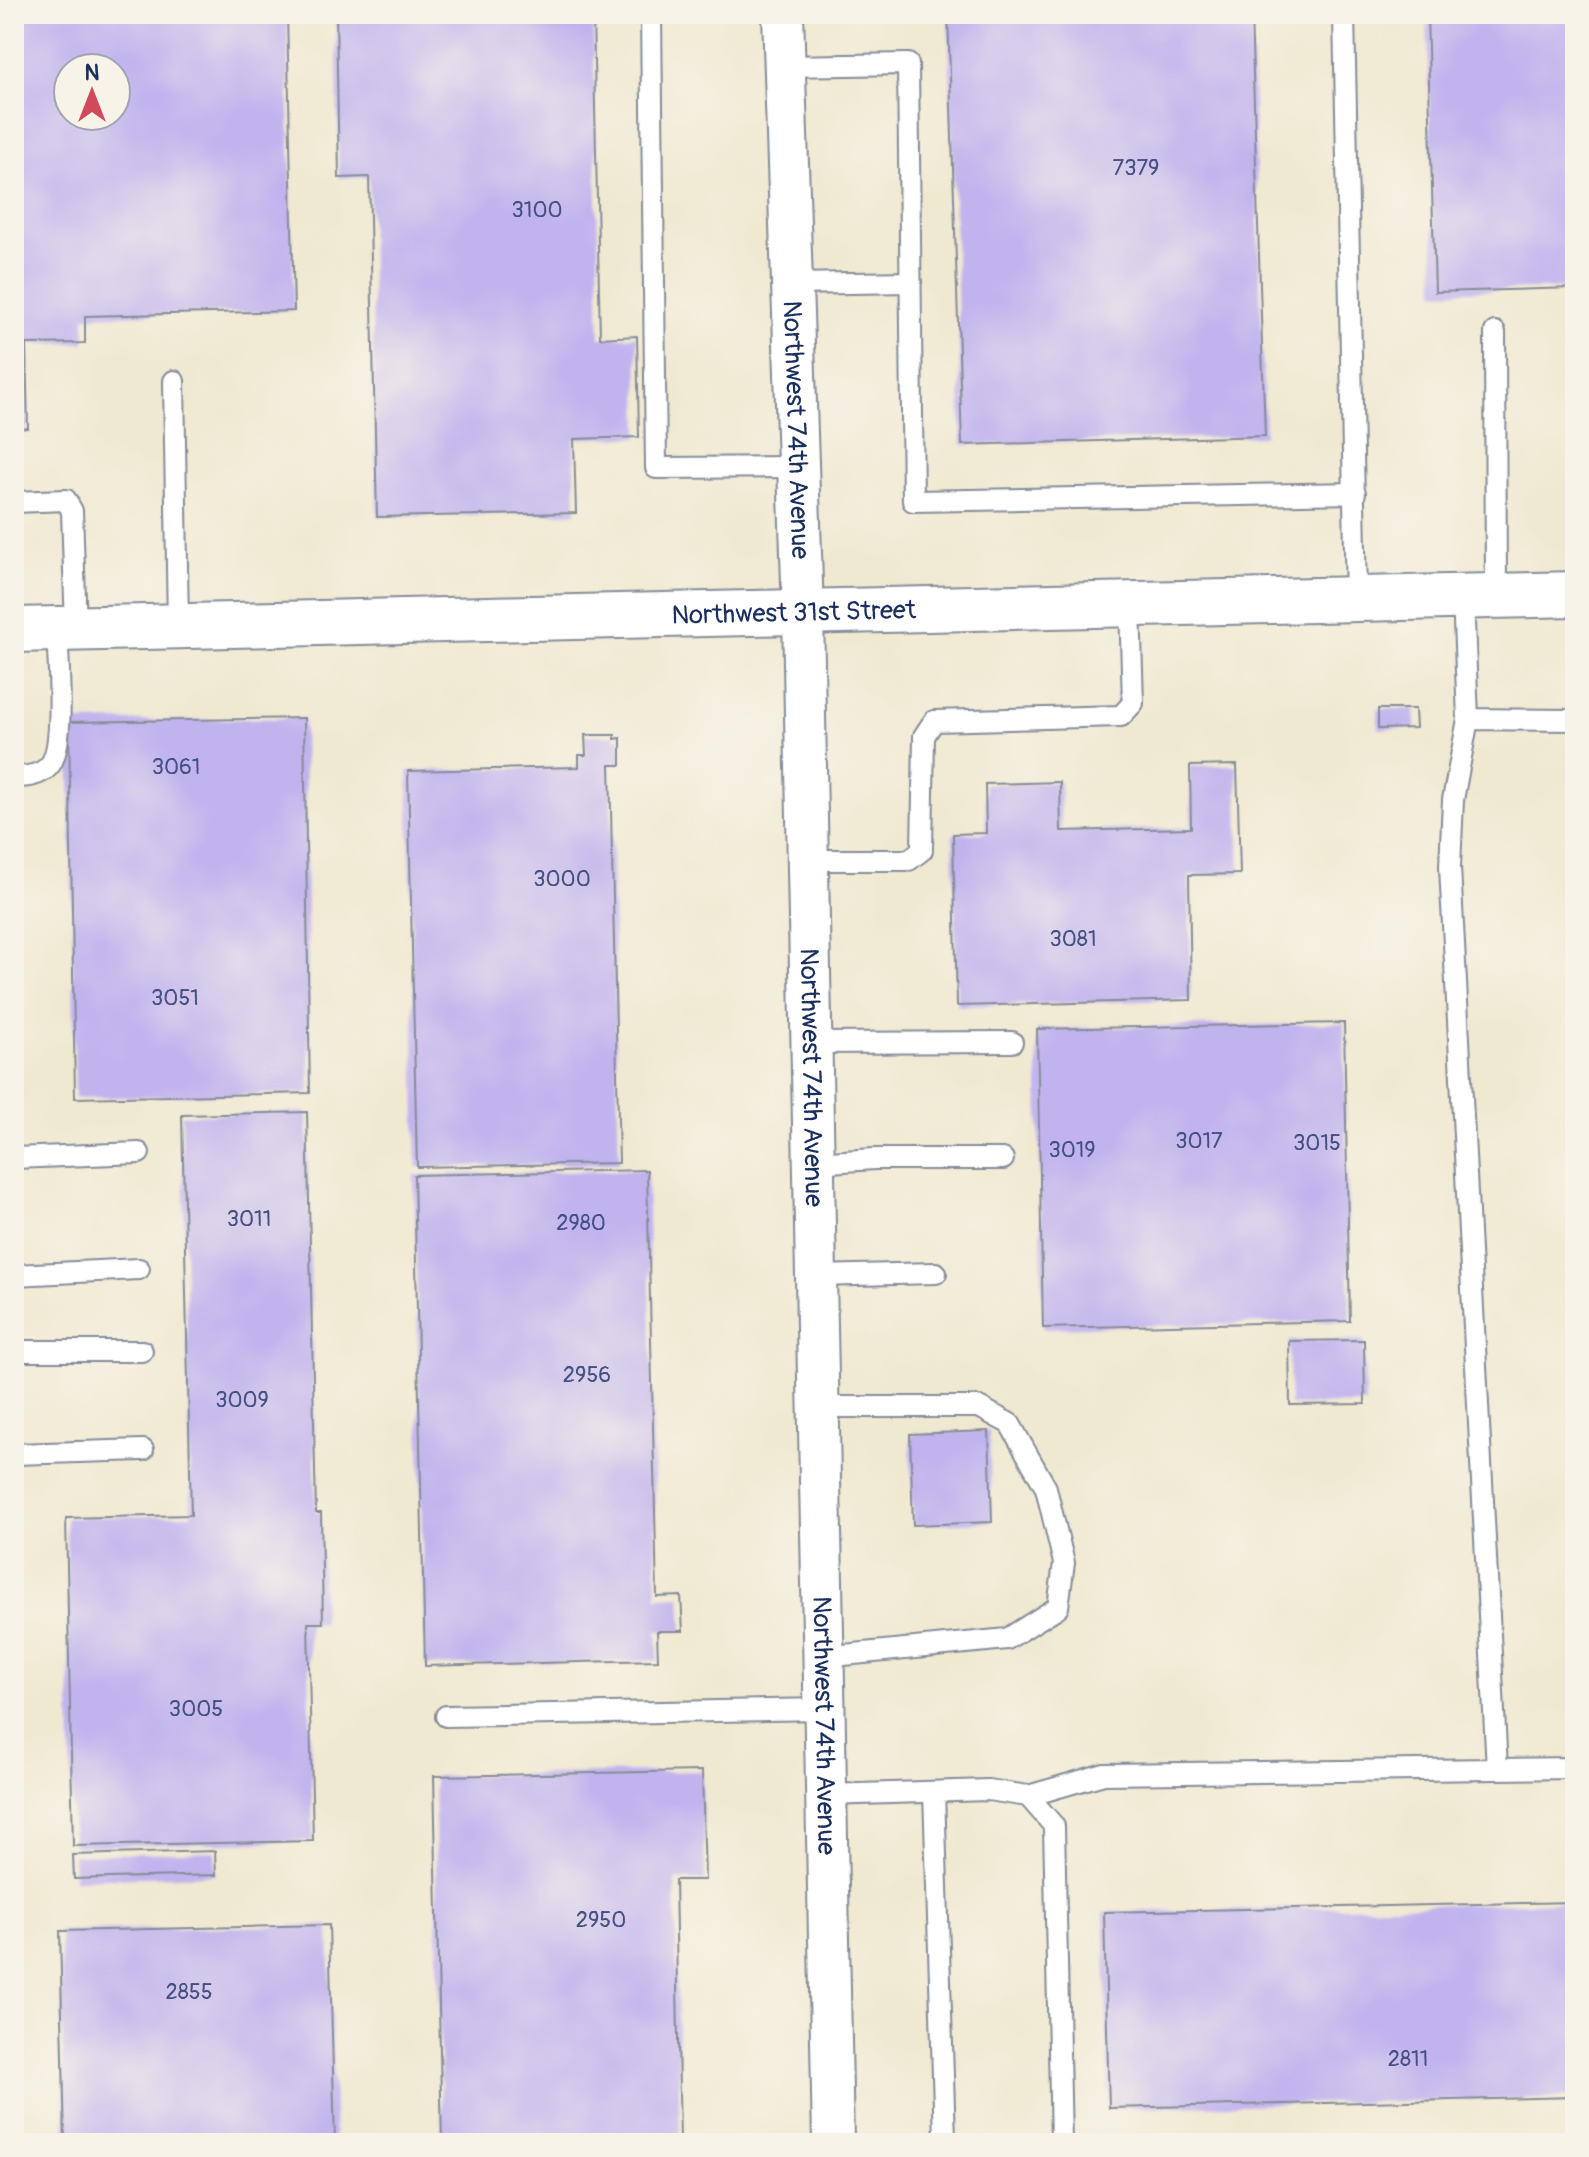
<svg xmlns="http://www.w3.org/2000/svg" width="1589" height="2157" viewBox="0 0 1589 2157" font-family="Pangolin,sans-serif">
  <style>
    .building { fill: #c1b3ee; fill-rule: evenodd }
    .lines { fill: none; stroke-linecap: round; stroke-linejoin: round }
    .service-casing { stroke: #868c98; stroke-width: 24 }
    .minor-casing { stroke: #868c98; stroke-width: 44 }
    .tertiary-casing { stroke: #868c98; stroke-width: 48 }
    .service { stroke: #fff; stroke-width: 20 }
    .minor { stroke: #fff; stroke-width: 40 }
    .tertiary { stroke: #fff; stroke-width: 44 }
    .labels { text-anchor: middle; stroke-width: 6; stroke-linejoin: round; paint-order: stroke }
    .number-label { font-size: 22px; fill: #445082 }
    .street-label { font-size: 26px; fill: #1b2f5e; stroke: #f7f3e8 }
  </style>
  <rect width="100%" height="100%" fill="#f7f3e8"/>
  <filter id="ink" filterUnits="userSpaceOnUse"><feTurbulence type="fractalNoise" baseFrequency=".0125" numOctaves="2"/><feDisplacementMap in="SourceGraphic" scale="16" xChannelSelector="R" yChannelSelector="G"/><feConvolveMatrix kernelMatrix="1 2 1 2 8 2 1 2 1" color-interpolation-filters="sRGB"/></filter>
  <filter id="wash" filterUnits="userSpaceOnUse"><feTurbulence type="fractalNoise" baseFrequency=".006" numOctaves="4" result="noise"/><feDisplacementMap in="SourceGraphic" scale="32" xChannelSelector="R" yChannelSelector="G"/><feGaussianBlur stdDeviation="1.8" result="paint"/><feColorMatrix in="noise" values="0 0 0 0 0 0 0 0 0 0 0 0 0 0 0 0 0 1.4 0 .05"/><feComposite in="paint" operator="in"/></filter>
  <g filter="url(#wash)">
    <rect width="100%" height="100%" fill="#f0e9d2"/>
    <g id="blocks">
      <path class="building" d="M14 14H287L294 311 85 316V343L26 344 28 428 14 429ZM68 68H116V116H68Z
        M336 14H593L600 338 637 336 639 437 574 439 576 513 377 517 369 177 339 178Z
        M948 14H1251L1265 436 962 445Z
        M1427 14H1575V288L1435 292Z
        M1378 709H1415L1416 728 1378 729Z
        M304 718 310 1093 75 1098 69 722Z
        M585 735H615V739L621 738V765H610L619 1163 417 1167 408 771 579 767V755H586Z
        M1237 765 1240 874 1189 875 1191 1000 957 1006 953 834 986 833 985 784 1060 782 1061 831 1191 828 1190 766Z
        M1344 1023 1350 1321 1043 1328 1037 1029Z
        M307 1112 316 1513H321L323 1623H308L313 1841 73 1846 66 1518 191 1515 182 1115Z
        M647 1170 657 1597 681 1596 683 1631H657L658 1660 425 1666 414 1175Z
        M1364 1340 1365 1404 1290 1405 1289 1341Z
        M989 1431 992 1522 913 1525 910 1434Z
        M702 1771 705 1880H675L680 2143H442L434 1776Z
        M215 1851 216 1875 74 1879 73 1855Z
        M1575 1902V2097L1109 2108 1104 1912Z
        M329 1925 335 2143H65L60 1931Z"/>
    </g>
  </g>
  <g filter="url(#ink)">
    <use href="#blocks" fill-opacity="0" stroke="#868c98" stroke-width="2"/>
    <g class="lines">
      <defs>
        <path id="service" d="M651 14 656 468 798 467
          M1344 14 1356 599
          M784 66 908 64 913 501 1355 493
          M792 284 911 282
          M1495 332 1496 596
          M174 381 178 627
          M14 502 66 500 72 511 76 629
          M1463 597 1468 719
          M14 777C26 777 40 776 49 766 66 748 58 657 57 629
          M808 860H909L922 850 924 736 934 721 1121 716 1133 703 1130 605
          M811 1043 1012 1042
          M14 1158 139 1153
          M814 1163 874 1159H1003
          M14 1275 139 1269
          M816 1276 936 1273
          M14 1351H142
          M818 1407H979L1010 1424 1046 1488 1064 1563 1058 1607 1007 1639 823 1657
          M14 1454 143 1450
          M446 1716 825 1709
          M1497 1769 1450 867 1453 800 1468 719 1575 720
          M934 1792 945 2139
          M826 1795 988 1790 1028 1796 1054 1826 1061 2142
          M1028 1796 1104 1774 1575 1768"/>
        <g id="minor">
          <path id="s1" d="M783 14 803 613 833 2143"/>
        </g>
        <g id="tertiary">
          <path id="s2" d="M14 630 1575 594"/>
        </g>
      </defs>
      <use href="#service" class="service-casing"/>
      <use href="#minor" class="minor-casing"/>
      <use href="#tertiary" class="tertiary-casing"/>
      <use href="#service" class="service"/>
      <use href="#minor" class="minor"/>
      <use href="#tertiary" class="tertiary"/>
    </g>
  </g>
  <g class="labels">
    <g class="number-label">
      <text x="1136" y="175">7379</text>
      <text x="537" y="217">3100</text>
      <text x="176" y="774">3061</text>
      <text x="562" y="886">3000</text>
      <text x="1073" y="946">3081</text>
      <text x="175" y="1005">3051</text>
      <text x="1199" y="1148">3017</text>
      <text x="1317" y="1150">3015</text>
      <text x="1072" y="1157">3019</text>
      <text x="249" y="1226">3011</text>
      <text x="581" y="1230">2980</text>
      <text x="587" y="1382">2956</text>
      <text x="242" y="1407">3009</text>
      <text x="196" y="1716">3005</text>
      <text x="601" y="1927">2950</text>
      <text x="189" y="1999">2855</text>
      <text x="1408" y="2066">2811</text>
    </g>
    <g class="street-label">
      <text dy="9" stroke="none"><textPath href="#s1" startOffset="416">Northwest 74th Avenue</textPath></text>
      <text dy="9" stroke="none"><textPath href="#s2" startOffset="780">Northwest 31st Street</textPath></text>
      <text dy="9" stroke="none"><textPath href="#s1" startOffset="1064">Northwest 74th Avenue</textPath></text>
      <text dy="9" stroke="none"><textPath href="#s1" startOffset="1712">Northwest 74th Avenue</textPath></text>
    </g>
  </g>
  <rect width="1589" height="2157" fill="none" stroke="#f7f3e8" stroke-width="48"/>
  <g transform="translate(92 92)"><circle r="38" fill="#f7f3e8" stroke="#9fa5b1" stroke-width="2"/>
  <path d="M0-6L14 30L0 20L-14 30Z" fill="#d1495b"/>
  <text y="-12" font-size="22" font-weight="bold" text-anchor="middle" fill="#1b2f5e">N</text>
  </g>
</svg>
